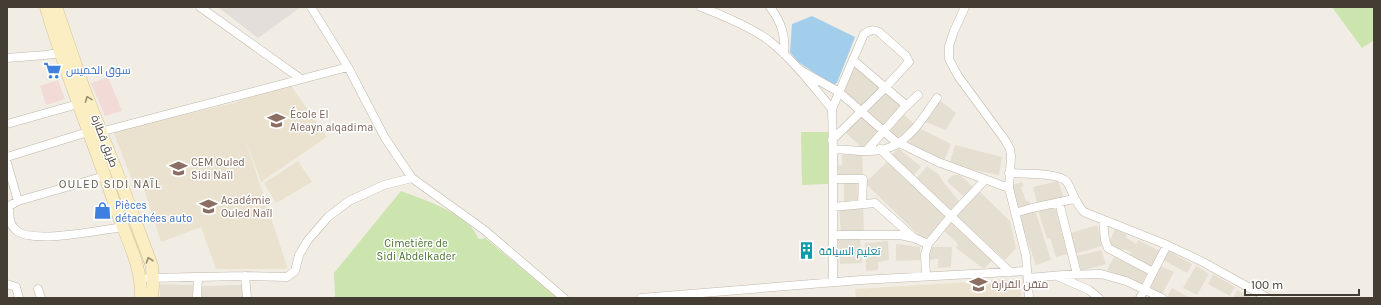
<svg xmlns="http://www.w3.org/2000/svg" width="1381" height="305" viewBox="0 0 1381 305" font-family="Karla,Cairo,sans-serif">
  <style>
    .residential { fill: #e5dfd2 }
    .industrial { fill: #e3ded9 }
    .education { fill: #eae2ce }
    .medical { fill: #f2dbd7 }
    .green { fill: #cce4ae }
    .water { fill: #a2ceec }
    .lines { fill: none; stroke-linecap: round; stroke-linejoin: round }
    .minor-casing { stroke: #bfb7aa; stroke-width: 9 }
    .secondary-casing { stroke: #cfc095; stroke-width: 13 }
    .minor { stroke: #fff; stroke-width: 8 }
    .secondary { stroke: #fceec3; stroke-width: 12 }
    .oneway { stroke: #968d74 }
    .labels { text-anchor: middle; stroke-width: 3; stroke-linejoin: round; paint-order: stroke }
    .shop-label { font-size: 11px; fill: #366cbe; stroke: #fff; text-anchor: start }
    .education-label { font-size: 11px; fill: #785e54; stroke: #fff; text-anchor: start }
    .street-label { font-size: 11px; fill: #433d34; stroke: #fff }
    .park-label { font-size: 11px; fill: #46712b; stroke: #fff }
    .culture-label { font-size: 11px; fill: #0d838f; stroke: #fff; text-anchor: start }
    .neighbourhood-label { font-size: 12px; letter-spacing: 1px; fill: #655b4c; stroke: #fff }
  </style>
  <rect width="100%" height="100%" fill="#f1ede4"/>
  <path class="residential" d="M855 65 880 87 863 107 844 91Z
    M886 92 902 107 883 126 867 110Z
    M939 100 956 113 946 130 923 121Z
    M902 113 914 124 900 141 888 128Z
    M860 116 879 132 863 149 846 133Z
    M917 127 951 144 944 161 908 145Z
    M955 145 1002 157 999 175 949 165Z
    M898 148 921 167 913 176 891 156Z
    M842 155H862L863 174 839 175 838 166 842 165Z
    M887 162 946 217 925 241 865 183Z
    M927 166 939 175 944 183 960 202 951 211 916 179Z
    M953 175H960L973 187 964 197 947 181Z
    M857 181 858 201 844 202V182Z
    M1058 181 1064 199 1038 205 1033 187Z
    M1022 182 1024 186 1021 187 1026 201H1029L1030 205 1017 208 1010 186Z
    M979 191 1010 221 1016 248 1005 260 956 215Z
    M1055 206 1067 254 1056 257 1050 238 1047 239 1038 210Z
    M863 207 864 231 841 233 839 209Z
    M1035 210 1051 260 1036 265 1018 215Z
    M950 222 992 260 984 269 956 248 958 244 943 230Z
    M1097 225 1102 246 1074 254 1068 234Z
    M1115 229 1127 235 1125 237 1136 244 1138 240 1160 251 1152 268 1129 256 1131 252 1124 249 1123 250 1119 249V251L1108 246Z
    M860 239 862 263 840 264 838 240Z
    M888 241 889 260 878 262V270L866 271 865 243Z
    M896 244 920 247V260L896 261Z
    M930 247H952L951 267 938 268V259L929 260Z
    M1101 250 1106 264 1081 271 1077 256Z
    M1169 251 1192 264 1187 273 1163 260Z
    M1114 257 1147 273 1141 286 1107 270Z
    M1161 266 1174 272 1162 294 1149 287Z
    M1196 266 1209 274 1197 295 1183 288Z
    M1213 274 1235 287 1230 296 1208 284Z
    M160 284 195 285V298H160Z
    M242 285 243 298H201L200 286Z
    M1172 288 1190 298H1169L1167 297Z
    M1237 290 1253 298H1233Z"/>
  <path class="industrial" d="M218 7H301L258 38Z"/>
  <path class="education" d="M289 83 327 137 261 182 244 136 288 269H216L201 227 161 242 142 183 134 185 113 131 234 103Z
    M298 161 312 182 276 203 264 183Z
    M1020 279 1021 298H856L855 289Z"/>
  <path class="medical" d="M108 77 122 111 105 116 91 83Z
    M58 80 65 99 46 105 40 86Z"/>
  <path class="green" d="M1332 7H1374V40L1362 48Z
    M801 132H828V184L802 185Z
    M401 191C424 200 452 208 470 226 474 229 476 235 479 239H483L484 237 557 298H335L334 273Z"/>
  <path class="water" d="M812 16 855 37 837 83 833 85 798 62 790 52 792 24Z"/>
  <g class="lines">
    <defs>
      <path id="minor" d="M200 7 301 79
        M311 7 348 67 385 138 412 178 483 229 564 298
        M701 7C720 14 757 30 772 43 795 62 813 86 832 109
        M770 7C781 22 786 35 784 54
        M965 7 954 31 949 46V59L958 76 1005 140 1010 149 1011 156 1009 188 1026 256 1029 298
        M7 58 45 55 60 53
        M853 60 907 106
        M800 70 839 92 895 141 938 162 1009 188
        M7 124 78 104
        M96 133 348 67
        M832 140 885 88 909 62 906 56 879 32C873 29 870 30 864 34L832 109 833 149V282
        M833 149C851 150 873 154 891 147 911 139 925 115 937 98
        M880 149 1010 272
        M867 150 903 109 918 95
        M7 157 88 132
        M7 163 18 201
        M1009 173C1022 174 1060 172 1067 182 1073 192 1075 203 1084 212L1167 245 1201 261 1268 298
        M105 176 18 201 9 206C9 215 9 225 17 231 34 244 101 230 123 227
        M833 179H863L862 204
        M1059 202 1077 274
        M833 207 875 203 913 237
        M1015 213 1032 208 1074 199
        M1103 220 1105 240 1108 248 1153 272
        M833 235H900L914 238 928 244
        M245 276 247 298
        M926 276 925 254 928 244 951 216 985 180
        M1057 276 1089 290 1099 298
        M148 278 245 276 287 277 295 271 299 255 308 240 328 217 349 201 384 185 412 178
        M1028 278 1063 275 1101 274 1126 281 1162 298
        M7 284 16 287 19 298
        M38 289 41 298
        M197 298 198 278
        M641 298 861 280 1027 271
        M1140 298 1167 245"/>
      <path id="secondary" d="M46 7C66 77 95 145 118 214 128 242 142 267 141 298
        M56 7 83 86 123 188 152 266 153 286 152 298"/>
    </defs>
    <use href="#minor" class="minor-casing"/>
    <use href="#secondary" class="secondary-casing"/>
    <use href="#minor" class="minor"/>
    <use href="#secondary" class="secondary"/>
  </g>
  <defs><path id="oneway-chevron" d="M-2-3.5L2.5 0L-2 3.5" fill="none" stroke-width="1.6" stroke-linecap="round" stroke-linejoin="round"/></defs>
  <g class="oneway">
    <use href="#oneway-chevron" transform="translate(88 99) rotate(-111)"/>
    <use href="#oneway-chevron" transform="translate(149 260) rotate(-109)"/>
  </g>
  <defs>
    <symbol id="supermarket-bare" viewBox="-9 -9 18 18"><path d="M-6-5.5h2.5l.6 2H6L4.5 2H-2.5L-4.4-4H-6ZM-1.5 3.2a1.3 1.3 0 1 0 .1 0ZM3 3.2a1.3 1.3 0 1 0 .1 0Z" fill="#3f7fe0" stroke="#fff" stroke-width="2.5" paint-order="stroke"/></symbol>
    <symbol id="university-bare" viewBox="-9 -9 18 18"><path d="M0-5L7-2L0 1L-7-2ZM-4 1L0 2.5L4 1V4Q0 6-4 4Z" fill="#8d6e63" stroke="#fff" stroke-width="2.5" paint-order="stroke"/></symbol>
    <symbol id="school-bare" viewBox="-9 -9 18 18"><path d="M0-5L7-2L0 1L-7-2ZM-4 1L0 2.5L4 1V4Q0 6-4 4Z" fill="#8d6e63" stroke="#fff" stroke-width="2.5" paint-order="stroke"/></symbol>
    <symbol id="shop-bare" viewBox="-9 -9 18 18"><path d="M-5-2.5h2.3a2.7 3.5 0 0 1 5.4 0H5L5.5 6h-11ZM-1.5-2.5h3a1.5 2.3 0 0 0-3 0Z" fill="#3f7fe0" stroke="#fff" stroke-width="2.5" paint-order="stroke"/></symbol>
    <symbol id="building-bare" viewBox="-9 -9 18 18"><path d="M-4-6H4V6H1V3H-1V6H-4ZM-2.5-4.3h1.7v1.8h-1.7ZM.8-4.3h1.7v1.8H.8ZM-2.5-1h1.7V.8h-1.7ZM.8-1h1.7V.8H.8Z" fill="#0f9aa8" stroke="#fff" stroke-width="2.5" paint-order="stroke"/></symbol>
  </defs>
  <g fill-rule="evenodd">
    <use href="#supermarket-bare" x="40" y="58" width="25" height="25"/>
    <use href="#university-bare" x="264" y="108" width="25" height="25"/>
    <use href="#university-bare" x="166" y="156" width="25" height="25"/>
    <use href="#school-bare" x="196" y="194" width="25" height="25"/>
    <use href="#shop-bare" x="90" y="198" width="25" height="25"/>
    <use href="#building-bare" x="794" y="238" width="25" height="25"/>
    <use href="#school-bare" x="966" y="272" width="25" height="25"/>
  </g>
  <g class="labels">
    <g class="shop-label">
      <text x="66" y="74">سوق الخميس</text>
      <text x="115" y="209">Pièces<tspan x="115" dy="13">détachées auto</tspan></text>
    </g>
    <g class="education-label">
      <text x="290" y="118">École El<tspan x="290" dy="13">Aleayn alqadima</tspan></text>
      <text x="191" y="166">CEM Ouled<tspan x="191" dy="13">Sidi Naïl</tspan></text>
      <text x="221" y="204">Académie<tspan x="221" dy="13">Ouled Naïl</tspan></text>
      <text x="992" y="288">متقن القرارة</text>
    </g>
    <g class="street-label">
      <text transform="translate(105 141) rotate(69)" y="4">طريق قطارة</text>
    </g>
    <g class="park-label">
      <text x="416" y="247">Cimetière de<tspan x="416" dy="13">Sidi Abdelkader</tspan></text>
    </g>
    <g class="culture-label">
      <text x="819" y="255">تعليم السياقة</text>
    </g>
    <g class="neighbourhood-label">
      <text x="110" y="188">OULED SIDI NAÏL</text>
    </g>
  </g>
  <rect width="1381" height="305" fill="none" stroke="#433d34" stroke-width="16"/>
  <path d="M1245 289v6h114v-6" fill="none" stroke="#433d34" stroke-width="2"/>
  <text x="1251" y="289" font-size="12" fill="#433d34" stroke="#ffffff" stroke-width="3" paint-order="stroke">100 m</text>
</svg>
